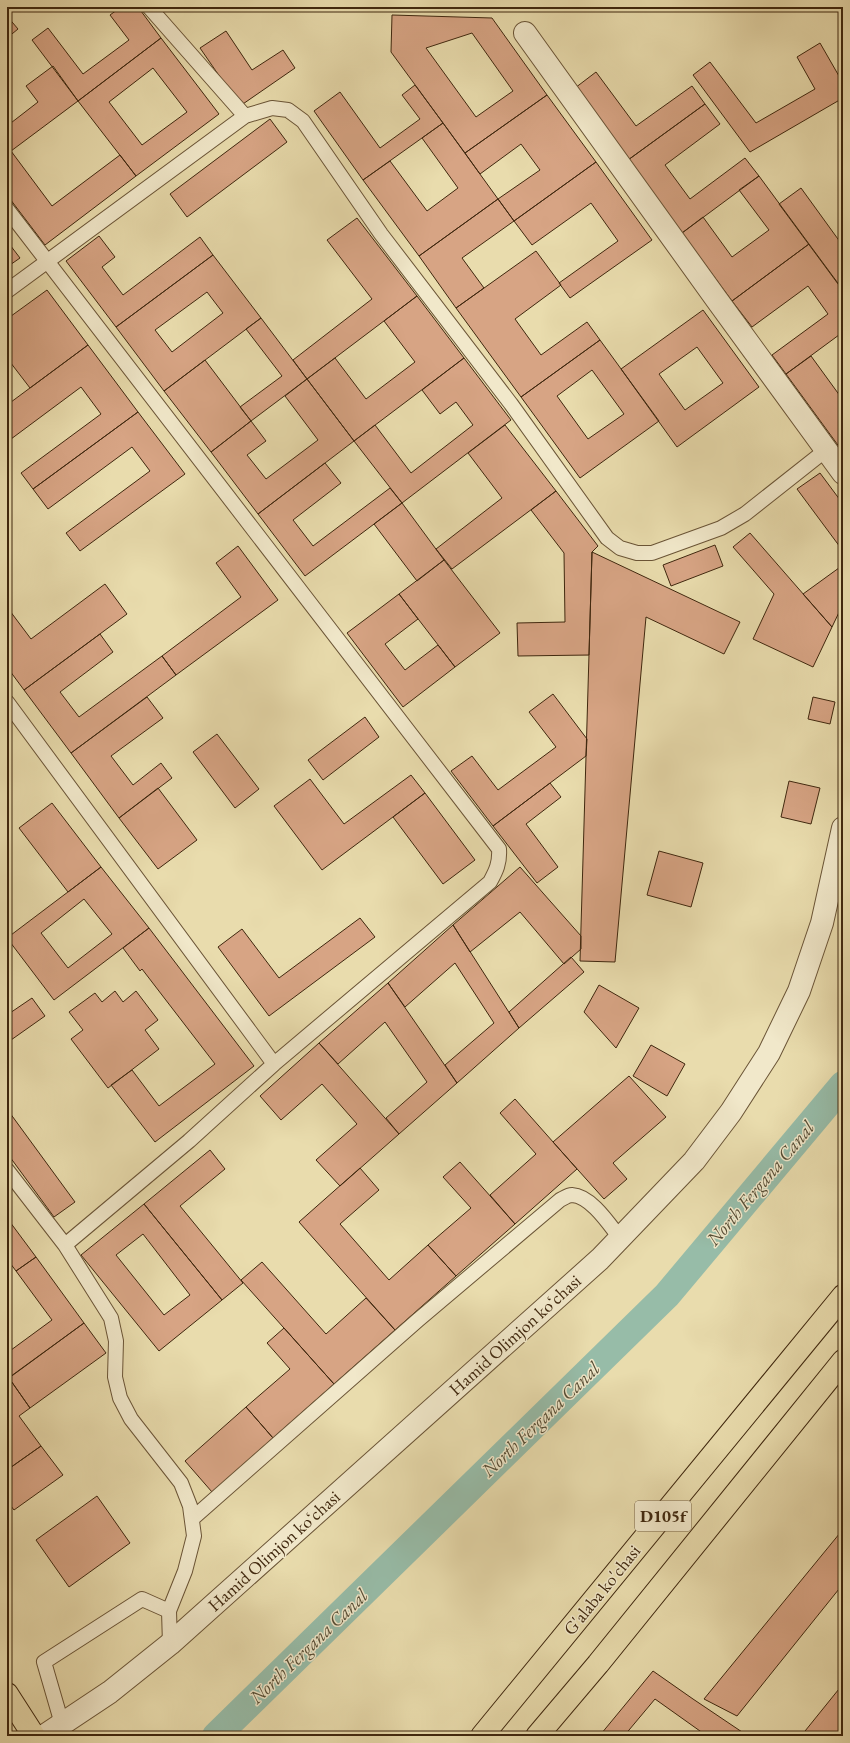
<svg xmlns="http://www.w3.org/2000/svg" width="850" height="1743" viewBox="0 0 850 1743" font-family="'EB Garamond',serif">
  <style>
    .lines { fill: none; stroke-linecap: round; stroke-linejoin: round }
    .canal { stroke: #97bca8; stroke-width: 28 }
    .building { fill: #d7a484; stroke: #3f270e; fill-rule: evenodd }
    .lane-casing { stroke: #6a5436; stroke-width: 16 }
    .street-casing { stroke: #6a5436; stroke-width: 24 }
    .primary-casing { stroke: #3f270e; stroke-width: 24 }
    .lane { stroke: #f1e8ca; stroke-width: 14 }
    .street { stroke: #f1e8ca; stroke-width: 22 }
    .primary { stroke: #e9dcad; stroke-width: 22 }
    .labels { text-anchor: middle; stroke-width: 3; stroke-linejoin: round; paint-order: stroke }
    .shield { fill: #f1e8ca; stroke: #746146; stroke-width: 1 }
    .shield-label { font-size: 17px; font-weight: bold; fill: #3f270e }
    .street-label { font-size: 18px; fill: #3f270e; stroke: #f1e8ca }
    .water-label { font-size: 19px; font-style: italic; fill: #554c34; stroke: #f1e8ca }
  </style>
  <rect width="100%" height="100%" fill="#e9dcad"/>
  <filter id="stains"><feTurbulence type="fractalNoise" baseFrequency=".005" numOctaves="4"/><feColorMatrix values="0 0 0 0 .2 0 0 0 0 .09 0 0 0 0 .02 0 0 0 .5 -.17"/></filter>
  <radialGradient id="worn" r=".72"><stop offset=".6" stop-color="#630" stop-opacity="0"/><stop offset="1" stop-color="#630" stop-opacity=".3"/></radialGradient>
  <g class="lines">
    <path class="canal" d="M216 1736 667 1295 843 1085"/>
  </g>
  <path class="building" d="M121 7H138L161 38 78 101 32 40 48 28 83 74 129 40 110 15Z
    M392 15 492 18 547 95 465 153 391 52ZM472 33 513 91 476 117 426 48Z
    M7 16 18 29 7 38Z
    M226 31 252 70 283 50 295 68 240 106 200 48Z
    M161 38 219 114 136 176 78 101ZM153 68 187 112 142 145 109 102Z
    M820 43 843 83V98L750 152 693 75 710 62 756 123 815 89 797 57Z
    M53 66 78 101 7 154V126L38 102 26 86Z
    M596 72 636 126 692 86 705 104 628 160 575 88Z
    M415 85 443 123 363 180 314 111 340 92 380 148 420 119 402 95Z
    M547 95 596 162 514 221 498 199 540 170 521 144 480 174 465 153Z
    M705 104 720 124 665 165 690 199 745 158 759 176 682 233 628 160Z
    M270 119 287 142 187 217 170 194Z
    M443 123 498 199 419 256 363 180 390 161 427 211 458 188 422 138Z
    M11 151 52 206 120 155 136 176 45 245 7 195V154Z
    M596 162 652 240 570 298 559 283 618 241 591 203 532 245 514 221Z
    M759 176 809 244 732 301 682 233 703 217 732 257 769 230 739 190Z
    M801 188 843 246V286L841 288 779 204Z
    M498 199 514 221 462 258 484 288 456 308 419 256Z
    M357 218 417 296 307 379 293 360 372 299 327 240Z
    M99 236 115 257 102 267 123 295 200 237 213 255 116 327 66 261Z
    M7 241 20 258 7 267Z
    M809 244 843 290V332L786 374 772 355 828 314 808 286 752 327 732 301Z
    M536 251 561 285 515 319 541 355 587 322 600 340 521 397 456 308Z
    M213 255 261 318 164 391 116 327ZM207 292 223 313 172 352 155 330Z
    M47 290 88 345 30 388 7 358V319Z
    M417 296 464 358 354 441 307 379 335 358 366 399 415 362 384 321Z
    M703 310 759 387 677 447 621 369ZM697 347 723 383 685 410 659 374Z
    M261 318 307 379 251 421 240 407 282 376 246 329Z
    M600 340 659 421 580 478 521 397ZM592 370 624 414 588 439 557 396Z
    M88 345 138 412 33 489 21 473 101 414 81 387 7 442V405Z
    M811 356 843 400V452L786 374Z
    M464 358 511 420 402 503 354 441 375 425 411 473 473 425 456 402 440 414 422 390Z
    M205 360 251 421 211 452 164 391Z
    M307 379 354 441 258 514 211 452 251 421 266 441 247 455 266 479 318 440 285 396Z
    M138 412 185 474 80 551 66 533 150 471 132 447 48 509 33 489Z
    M505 425 556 491 452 569 436 549 502 498 468 453Z
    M325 463 341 483 293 520 313 546 390 488 402 503 305 576 258 514Z
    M820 473 843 504V551L797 489Z
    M556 491 598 546 592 552 589 655 518 656 517 623 565 622 564 553 531 510Z
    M402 503 444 560 417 581 374 524Z
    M750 533 832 627 813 667 753 639 774 594 733 547Z
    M715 545 723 566 671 586 663 565Z
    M238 546 278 600 176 675 162 656 241 597 216 563Z
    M592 552 740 622 724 654 646 617 615 962 580 961Z
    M444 560 500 633 455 667 399 594Z
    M843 565V604L832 627 803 594Z
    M105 584 127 614 24 690 7 667V607L31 639Z
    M399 594 418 619 385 644 405 670 438 645 455 667 403 707 347 633Z
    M100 634 113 652 60 692 79 717 162 656 176 675 71 753 24 690Z
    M553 694 587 739 586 756 493 826 451 771 472 756 498 790 556 747 529 712Z
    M147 697 163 718 111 756 133 785 161 763 172 778 119 818 71 753Z
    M813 697 835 702 830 724 808 719Z
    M365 717 379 737 323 780 308 760Z
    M217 734 259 789 235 808 193 752Z
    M411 775 425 793 322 870 274 806 310 779 344 824Z
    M789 781 820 788 811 824 781 817Z
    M550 783 561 797 526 824 558 867 537 883 493 826Z
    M158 788 197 840 158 869 119 818Z
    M425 793 475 860 443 884 393 817Z
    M52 803 101 867 68 892 19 828Z
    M659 851 703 863 691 907 647 895Z
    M101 867 149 928 54 1000 7 938ZM84 899 112 934 68 968 41 933Z
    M520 867 581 936V949L564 964 520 912 470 952 453 925Z
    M360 918 375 937 269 1016 218 947 242 929 279 978Z
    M453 925 519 1028 457 1083 445 1065 494 1023 455 963 405 1007 388 983Z
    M149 928 254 1066 155 1142 111 1085 132 1070 159 1106 215 1064 142 969 140 971 123 948Z
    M571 957 584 972 519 1028 509 1012Z
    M388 983 457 1083 399 1134 386 1118 427 1082 385 1022 338 1064 319 1043Z
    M599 985 639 1008 616 1048 584 1012Z
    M115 991 123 1002 136 991 158 1020 145 1030 159 1049 108 1088 71 1039 83 1030 69 1012 95 993 102 1002Z
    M32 998 45 1016 11 1040 7 1034V1015Z
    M319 1043 399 1134 340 1186 316 1160 357 1124 322 1084 281 1120 260 1096Z
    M651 1045 685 1064 667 1096 633 1076Z
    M629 1076 666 1117 613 1163 627 1179 604 1199 553 1142Z
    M515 1099 577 1169 515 1224 490 1195 536 1154 500 1113Z
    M7 1109 75 1202 54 1217 7 1153Z
    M210 1150 225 1169 180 1206 243 1283 222 1300 144 1204Z
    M460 1162 515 1224 456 1276 428 1245 471 1208 443 1177Z
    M360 1168 379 1190 340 1224 389 1280 428 1245 456 1276 395 1330 299 1222Z
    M144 1204 222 1300 159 1351 81 1255ZM143 1234 190 1295 164 1315 116 1255Z
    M7 1218 36 1257 16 1271 7 1259Z
    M36 1257 84 1323 7 1379V1353L52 1320 16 1271Z
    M262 1262 326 1334 366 1298 395 1330 334 1384 241 1280Z
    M84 1323 106 1353 30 1408 9 1378Z
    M284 1328 334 1384 273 1438 246 1407 290 1369 267 1343Z
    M9 1378 30 1408 19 1416 41 1446 7 1470V1379Z
    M246 1407 273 1438 212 1492 185 1461Z
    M41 1446 63 1475 14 1510 7 1501V1470Z
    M97 1496 130 1543 69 1587 36 1540Z
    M840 1533 843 1534V1584L737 1716 704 1699Z
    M653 1671 693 1699 748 1736H707L655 1699 624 1736H604L601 1734Z
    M843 1684V1736H801Z"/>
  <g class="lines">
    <defs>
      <path id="lane" d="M149 7 245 116
        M7 209 499 849C500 863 496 871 490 882L274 1064 189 1141 65 1245
        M7 291 245 116 272 108 288 110 303 121 381 234 511 404 607 538 620 548 637 553H652L721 528 745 514 826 450
        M7 702 274 1064
        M7 1170 65 1245 111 1318 116 1341 115 1377 120 1398 131 1419 181 1483 190 1506 194 1536 185 1571 169 1611 170 1644
        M192 1519 418 1320 560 1200C564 1198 568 1195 572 1195 591 1196 609 1224 620 1238
        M62 1724 44 1662 142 1599 169 1611"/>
      <path id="street" d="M525 33 717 300 843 473
        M44 1736 110 1692 170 1644 600 1259 694 1161 731 1112 769 1053 799 991 822 923 843 828"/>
      <path id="primary" d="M7 1694 34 1736
        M482 1736 843 1296
        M537 1736 598 1664 843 1361"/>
    </defs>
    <use href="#lane" class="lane-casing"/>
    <use href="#street" class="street-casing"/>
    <use href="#primary" class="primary-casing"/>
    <use href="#lane" class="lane"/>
    <use href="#street" class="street"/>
    <use href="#primary" class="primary"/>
  </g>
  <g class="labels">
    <rect class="shield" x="635" y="1501" width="56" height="30" rx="3"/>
    <g class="shield-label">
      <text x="663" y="1522">D105f</text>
    </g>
    <g class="street-label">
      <text transform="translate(515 1335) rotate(-42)" y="6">Hamid Olimjon koʻchasi</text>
      <text transform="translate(274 1551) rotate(-42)" y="6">Hamid Olimjon koʻchasi</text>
      <text transform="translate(602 1590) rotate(-51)" y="6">G'alaba ko'chasi</text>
    </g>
    <g class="water-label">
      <text transform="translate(760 1183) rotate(-50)" y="7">North Fergana Canal</text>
      <text transform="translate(540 1419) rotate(-44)" y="7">North Fergana Canal</text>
      <text transform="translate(308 1646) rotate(-44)" y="7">North Fergana Canal</text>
    </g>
  </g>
  <rect width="850" height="1743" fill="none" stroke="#e9dcad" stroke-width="24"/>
  <rect x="8" y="8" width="834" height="1727" fill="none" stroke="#3f270e" stroke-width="2"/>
  <rect x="12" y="12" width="826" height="1719" fill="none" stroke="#3f270e"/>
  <rect width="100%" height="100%" filter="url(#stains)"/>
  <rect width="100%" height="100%" fill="url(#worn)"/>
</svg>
